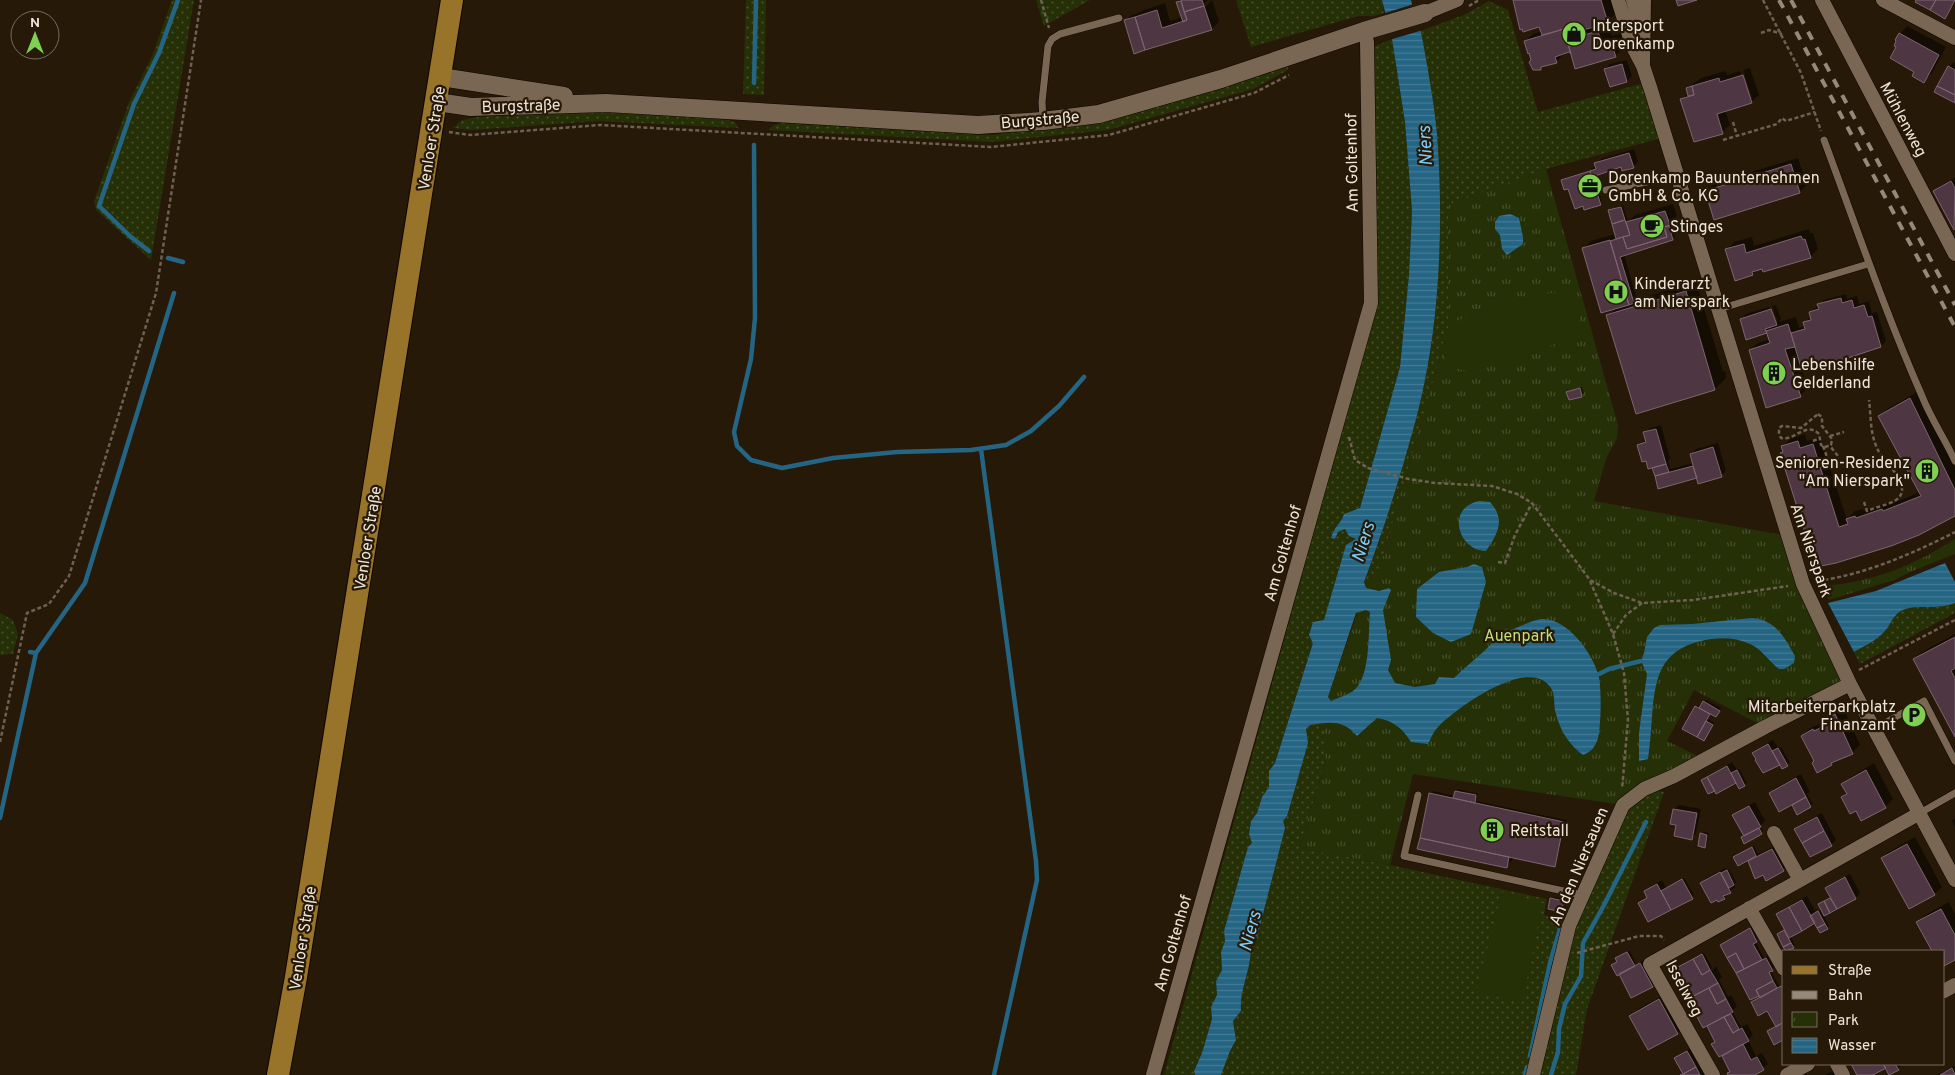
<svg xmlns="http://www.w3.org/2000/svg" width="1955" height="1075" viewBox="0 0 1955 1075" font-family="Overpass,sans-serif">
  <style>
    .grass { fill: url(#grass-dots) }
    .park { fill: url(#park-tufts) }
    .pitch { fill: #263007 }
    .water { fill: url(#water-rules); fill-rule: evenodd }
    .pier { fill: #271907 }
    .shadow { fill: #0007 }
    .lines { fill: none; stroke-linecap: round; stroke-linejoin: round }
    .stream { stroke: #256584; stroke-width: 4.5 }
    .building { fill: #4e3743; stroke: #7d6470 }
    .service-casing { stroke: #100400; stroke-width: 8 }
    .minor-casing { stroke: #100400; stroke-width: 15 }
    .tertiary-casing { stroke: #100400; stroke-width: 19 }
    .primary-casing { stroke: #100400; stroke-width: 24 }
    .path { stroke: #6e6152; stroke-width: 2.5; stroke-dasharray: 4 2.5; stroke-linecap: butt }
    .service { stroke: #796753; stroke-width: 7 }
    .minor { stroke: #796753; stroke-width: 14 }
    .tertiary { stroke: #796753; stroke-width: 18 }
    .primary { stroke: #98742b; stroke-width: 22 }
    .rail { stroke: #94897a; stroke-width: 4; stroke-dasharray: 9 9; stroke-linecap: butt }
    .labels { text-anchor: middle; stroke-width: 4.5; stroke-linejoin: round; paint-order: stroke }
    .poi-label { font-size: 16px; fill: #eee4d9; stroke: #271907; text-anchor: start }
    .street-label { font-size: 16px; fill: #eee4d9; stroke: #271907 }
    .park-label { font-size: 16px; fill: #c1de79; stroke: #271907 }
    .water-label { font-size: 18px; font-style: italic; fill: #79cffd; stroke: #271907 }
  </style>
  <defs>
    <pattern id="grass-dots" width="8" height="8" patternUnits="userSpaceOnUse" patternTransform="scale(1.25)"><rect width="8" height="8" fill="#263007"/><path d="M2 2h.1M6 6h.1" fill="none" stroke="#464e2b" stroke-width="1.8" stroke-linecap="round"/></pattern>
    <pattern id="park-tufts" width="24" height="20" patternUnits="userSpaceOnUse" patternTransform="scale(1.25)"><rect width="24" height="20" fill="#263007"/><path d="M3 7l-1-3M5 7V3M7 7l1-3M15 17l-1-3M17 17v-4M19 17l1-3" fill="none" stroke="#464e2b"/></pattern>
    <pattern id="water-rules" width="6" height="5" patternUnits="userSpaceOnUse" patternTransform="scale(1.25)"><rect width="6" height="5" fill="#256584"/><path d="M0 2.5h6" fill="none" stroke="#457b95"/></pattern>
  </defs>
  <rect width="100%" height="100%" fill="#271907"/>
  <path class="grass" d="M172 0H194L151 260 96 210 94 201 129 102 153 54Z
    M746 0H766L764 95 743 94Z
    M1036 0H1090L1044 26Z
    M1236 0H1382L1384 13 1374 16H1358L1251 47Z
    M1489 1 1508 10 1538 112 1648 82 1665 137 1546 169 1448 205V329L1378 574 1366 588 1364 582 1380 540 1437 294 1440 240 1437 133 1421 31 1466 14Z
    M1392 39 1405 122 1412 211 1409 275 1400 367 1360 508 1344 514C1341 524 1333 527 1331 538L1335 539 1338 532 1345 529 1356 539 1346 546 1324 621 1313 643 1275 763 1269 771V787L1262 797 1257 813 1251 821 1249 834 1252 843 1248 847 1224 931 1225 941 1221 952 1222 970 1216 981 1217 995 1211 1007 1212 1019 1202 1053 1194 1070 1195 1075H1164L1377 303 1373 47Z
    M1288 67V70L1253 89 1108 130 992 142 768 130 774 125 782 123 991 135 1102 122Z
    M603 111 726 119 736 123 738 128 599 121 471 130 453 128 462 120 478 117Z
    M1955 603V613L1860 664 1854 652C1864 646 1877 641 1884 632 1890 626 1893 615 1901 611 1914 603 1938 611 1955 603Z
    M0 613 13 620 18 634 13 654 0 655Z
    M1322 723 1326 760 1299 848 1390 865 1547 899 1544 915 1562 920 1530 1055 1527 1075H1221L1230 1051 1236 1040 1233 1021 1241 1011C1239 987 1254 965 1250 942L1283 821 1308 743 1306 729 1310 725Z
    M1644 789 1664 792 1587 1009 1576 1075H1537L1569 926 1623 805Z"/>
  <path class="park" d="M1546 169 1618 425 1617 438 1606 459 1594 501 1788 536 1850 684 1765 727 1694 690 1667 741 1710 762 1623 805 1413 774 1390 865 1299 848 1326 761 1322 723 1328 697 1366 588 1378 573 1448 329V205Z
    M1955 539V554L1910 572 1894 580 1829 600 1823 586C1869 583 1916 565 1955 539Z"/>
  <path class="pitch" d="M1549 293C1577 293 1590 314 1570 336 1562 345 1490 365 1473 371 1461 371 1448 368 1444 355 1442 347 1442 336 1447 329 1458 313 1529 299 1549 293Z
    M1502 892 1543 903 1522 1003 1476 992Z"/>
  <path class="water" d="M1382 0H1411C1413 11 1419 21 1421 32 1427 64 1434 102 1437 134 1444 227 1440 328 1416 419 1401 474 1384 529 1364 582L1366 588 1379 591 1389 588 1391 590 1383 610 1391 660 1388 670 1395 683 1415 687 1435 684 1439 677 1454 678C1463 669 1473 661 1482 653 1488 648 1493 641 1499 637 1505 632 1533 620 1541 619 1566 617 1592 652 1598 674 1602 686 1601 726 1598 738 1596 746 1591 752 1583 755 1570 746 1560 730 1556 714 1553 706 1556 696 1551 688 1530 654 1455 709 1438 727 1434 731 1431 738 1428 744L1411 742C1402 728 1394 721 1377 718L1357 736C1343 719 1329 722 1310 725L1306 729 1308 743 1287 816 1283 821 1285 828 1257 937 1250 942C1254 965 1239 987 1241 1011L1233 1021 1236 1040 1230 1051 1221 1075H1195L1194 1071 1202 1053 1212 1019 1211 1007 1217 995 1216 981 1222 970 1221 952 1225 941 1224 931 1248 847 1252 843 1249 834 1251 821 1257 813 1262 797 1269 787V771L1275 763 1313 643 1309 635 1313 622 1324 620 1346 545 1356 539 1349 536 1345 529 1338 532 1335 539 1331 538C1334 526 1341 524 1344 514L1360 508 1400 367 1409 275 1412 211 1405 122 1392 39ZM1366 610 1370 612C1368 632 1371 678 1353 691 1347 695 1338 698 1331 701L1328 697 1356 613Z
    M1510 214 1519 218 1523 237V244L1507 255 1502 249 1500 235 1495 229V222L1499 216Z
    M1480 501 1490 502C1506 520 1498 533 1486 551 1458 551 1445 507 1480 501Z
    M1945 563 1955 582V603C1937 611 1914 603 1901 611 1893 615 1890 626 1884 632 1876 641 1864 646 1854 652L1828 603 1876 591Z
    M1474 564 1482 567 1486 582 1471 634 1451 642 1433 633 1416 617 1417 589 1439 572 1467 567Z
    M1752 618C1776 620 1784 637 1795 656L1794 663 1784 669H1779C1769 662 1762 649 1750 644 1735 637 1717 637 1701 641 1659 651 1655 679 1652 717 1651 731 1650 745 1648 759L1639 761V733L1647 674 1641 661 1644 653 1647 637 1654 628 1660 625 1692 624Z"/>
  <path class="pier" d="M1414 4 1423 30 1389 40 1382 14Z"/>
  <path class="shadow" d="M1180 0H1208L1199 9 1201 11 1212 0 1219 21 1212 29 1135 52 1125 21 1130 16 1141 12 1144 10 1165 3 1170 21 1183 17 1178 2Z
    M1514 0H1614L1618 11 1608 21 1612 36 1622 33 1626 46 1615 56 1571 50 1564 54 1556 62 1545 65 1541 69 1525 41 1533 34 1542 31 1540 25Z
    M1917 0H1955V3L1945 17Z
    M1907 26 1946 47 1932 73 1924 81 1897 46 1900 34Z
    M1627 60 1632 76 1627 81 1610 85 1605 69 1610 64Z
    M1954 62 1955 63V101L1949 67Z
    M1750 68 1759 95 1751 102 1725 110 1730 125 1722 132 1682 99 1689 92 1687 88 1701 78 1726 71 1727 75 1740 71 1749 99H1752L1743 70Z
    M1634 149 1638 162 1633 167 1622 165 1601 172 1594 179 1598 178 1600 186 1598 188 1602 202 1600 204 1569 187 1562 180 1591 170 1601 159Z
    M1798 158 1807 185 1799 192 1706 191 1714 183Z
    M1955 178V228L1935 191 1940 186Z
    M1673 204 1677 216 1672 221 1675 237 1624 254 1636 296 1635 300 1696 282 1723 372 1725 371 1726 375 1725 379 1715 389 1608 316 1616 308 1583 249 1591 241 1616 234 1609 211 1611 209 1623 205 1628 222 1635 215Z
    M1809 229 1810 233H1813L1818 249 1810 257 1758 269 1753 274 1727 249 1734 242 1752 237 1754 246Z
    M1846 294 1847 299 1857 296 1859 304 1869 301 1872 313 1877 312 1886 341 1881 346 1810 369 1809 365 1801 367 1808 388 1800 396 1750 350 1758 343 1770 339 1767 331 1766 332 1741 319 1746 314 1769 307 1775 323 1796 317 1799 328 1805 326 1804 322 1811 317 1810 312 1819 306 1823 300Z
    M1776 305 1781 319 1778 323 1772 306Z
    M1582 387 1584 393 1581 395 1568 392Z
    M1917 392 1955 467V514L1836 562 1781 453 1784 450 1782 447 1790 439 1805 434 1807 441 1820 437 1847 520 1855 511 1863 509 1864 511 1890 502 1891 504 1920 492 1879 416 1887 409Z
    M1661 425 1670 458 1668 461 1670 469 1694 463 1691 454 1696 449 1718 443 1726 471 1721 476 1698 477 1659 487 1653 466 1639 445 1647 439 1645 433 1650 428Z
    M1955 634V735L1914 659 1922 652Z
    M1706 700 1721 708 1716 716 1711 713 1708 719 1714 723 1704 740 1684 729 1696 707Z
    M1843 707 1860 745 1852 753 1836 759 1831 764 1815 761 1802 736 1810 728 1822 723 1831 714Z
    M1773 740 1778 748 1781 747 1790 763 1783 767 1780 762 1757 759 1754 753 1759 748Z
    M1732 762 1737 770 1739 769 1747 783 1740 787 1737 781 1717 792 1711 775Z
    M1874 763 1893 799 1885 807 1862 819 1857 809 1842 797 1847 792 1843 784 1851 777Z
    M1801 774 1810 792 1807 794 1813 804 1798 814 1793 806 1797 802 1770 793 1775 788Z
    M1458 789 1478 794 1476 801 1566 820 1556 863 1554 865 1515 857 1507 866 1431 794 1433 791 1455 796Z
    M1755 802 1765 821 1760 826 1763 831 1761 833 1745 835 1734 815 1739 811Z
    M1679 805 1701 809 1696 833 1692 838 1674 809Z
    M1822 813 1836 840 1831 845 1796 829 1801 824Z
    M1955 818V827L1952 821Z
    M1704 832 1709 833 1707 844 1704 846 1702 834Z
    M1915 837 1942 887 1934 894 1882 858 1890 851Z
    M1777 845 1788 865 1783 870 1763 873 1756 877 1748 859 1737 855 1754 846 1758 854Z
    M1725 868 1727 870 1729 869 1736 882 1734 884 1735 887 1724 898 1702 883 1706 878Z
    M1850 874 1860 893 1856 898 1823 915 1829 926 1827 928 1815 922 1790 935 1795 945 1787 950 1778 934 1785 929 1777 915 1782 910 1807 896 1816 913 1822 909 1820 904 1832 897 1827 888 1832 883Z
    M1684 878 1694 895 1649 920 1639 903 1648 896 1645 891 1650 887 1662 880 1666 888Z
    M1554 897 1565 899 1561 911 1551 899Z
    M1949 902 1955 914V958L1944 965V951H1933L1917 923 1925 915Z
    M1752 927 1758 939 1755 941 1764 958 1768 956 1774 968 1771 970 1775 979 1780 987 1784 985V1039L1761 997 1721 945Z
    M1630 951 1636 964 1646 959 1657 981 1652 986 1632 997 1619 973 1613 965 1618 961 1619 956Z
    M1704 953 1712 967 1709 973 1716 966 1722 977 1719 980 1728 997 1731 995 1737 1006 1732 1011 1741 1027 1747 1024 1753 1035 1748 1040 1756 1056 1762 1053 1768 1064 1753 1075H1730L1731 1071 1708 1025 1698 1015 1701 1012 1677 969 1682 964Z
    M1667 993 1685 1025 1678 1033 1649 1049 1630 1017 1638 1009Z
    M1692 1047 1707 1075H1681L1684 1072 1676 1058Z
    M1853 1064H1898L1900 1067 1898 1069 1886 1067 1878 1071 1879 1073 1876 1075H1859Z
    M1955 1066V1075H1937Z
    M1834 1070 1836 1075H1825Z"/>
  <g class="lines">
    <path class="stream" d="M754 83 756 0
      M754 145 755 318 751 359 734 432 737 446 751 460 782 468 833 458 897 452 971 450 1006 445 1031 431 1059 406 1084 377
      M149 251 131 237 99 206 134 104 159 53 178 0
      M168 258 183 262
      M981 449 1036 861 1037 880 994 1075
      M30 652 36 653 85 583 174 293
      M1599 674 1609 669 1641 661
      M0 818 36 653
      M1530 1056 1550 963 1560 929
      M1525 1075 1527 1067
      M1551 1075 1558 1052 1559 1029 1565 1004 1581 976 1583 943 1604 905 1646 822"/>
  </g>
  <path class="building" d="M1181 0H1202L1204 6 1184 12Z
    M1513 0H1601L1608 23 1583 30 1584 35 1598 31 1602 45 1611 42 1616 57 1575 69 1564 29 1542 35 1539 27 1523 32 1522 29 1520 30Z
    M1676 0H1697L1678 6Z
    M1916 0H1936L1930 10 1915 2Z
    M1936 0H1955L1945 19 1930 10Z
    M1181 1 1187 20 1183 22 1176 2Z
    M1204 6 1212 30 1145 50 1135 17 1157 10 1162 28 1187 20 1184 12Z
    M1135 17 1145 50 1134 54 1124 20Z
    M1564 29 1571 54 1569 52 1555 57 1557 63 1541 67V70H1533L1529 62 1531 60 1529 53 1528 54 1524 41Z
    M1899 33 1939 55 1924 83 1912 76 1914 72 1890 58 1896 47 1894 46 1896 41 1895 40Z
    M1622 64 1627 82 1610 87 1604 69Z
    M1948 66 1955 70V95L1937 86Z
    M1743 75 1752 103 1717 114 1723 134 1694 142 1680 99 1694 95 1692 86 1719 78 1720 82Z
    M1692 86 1694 95 1688 96 1686 88Z
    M1937 86 1955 95V103L1934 92Z
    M1629 153 1634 168 1622 171 1621 167 1595 176 1596 179 1593 180 1590 171 1596 169 1594 163Z
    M1791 164 1800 193 1714 220 1705 191Z
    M1590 171 1593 180 1596 179 1599 189 1596 190 1601 205 1584 210 1583 206 1575 209 1568 189 1564 190 1561 180Z
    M1951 181 1955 188 1954 230 1933 191Z
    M1621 207 1625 220 1612 224 1608 210Z
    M1665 211 1670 225 1664 227 1667 237 1627 249 1623 237 1630 235 1626 222Z
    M1625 220 1630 235 1616 239 1612 224Z
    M1669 226 1673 240 1620 257 1634 303 1629 305 1610 241 1623 237 1627 249 1667 237 1664 227Z
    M1801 236 1803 240 1805 239 1811 258 1763 272 1762 269 1752 272 1753 275 1735 281 1725 249 1744 244 1746 253Z
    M1610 240 1629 305 1601 313 1582 248Z
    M1686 291 1715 390 1636 414 1606 315Z
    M1841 298 1842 303 1852 300 1854 308 1864 305 1868 317 1872 316 1881 347 1809 371 1808 367 1801 368 1791 333 1805 329 1803 322 1811 320 1809 312 1819 309 1817 304Z
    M1771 309 1777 325 1765 329 1767 333 1746 340 1740 319Z
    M1788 324 1795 347 1785 349 1801 397 1766 408 1749 350 1770 343 1766 331Z
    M1580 388 1582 397 1569 400 1566 392Z
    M1910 398 1955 490V516L1919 535 1891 546 1836 563 1816 567 1780 453 1783 452 1781 446 1798 441 1800 448 1813 444 1839 527 1848 524 1846 519 1855 516 1856 518 1882 509 1883 511 1921 496 1878 416Z
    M1656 429 1666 464 1648 469 1646 461 1642 462 1637 445 1646 442 1643 432Z
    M1713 447 1722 477 1698 484 1690 454Z
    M1666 464 1669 472 1655 476 1652 468Z
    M1693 466 1697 478 1658 489 1655 476Z
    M1955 637V668L1951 671 1955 678V737L1913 659Z
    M1703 701 1720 711 1716 717 1699 708Z
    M1695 706 1710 714 1697 737 1682 729Z
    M1835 714 1853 754 1831 763 1832 765 1817 773 1812 763 1814 761 1801 736 1813 729 1814 731 1824 726 1822 722Z
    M1706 721 1713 725 1704 741 1697 737Z
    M1768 744 1780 765 1763 773 1755 760 1756 759 1752 753Z
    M1778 748 1788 766 1782 769 1772 751Z
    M1727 766 1736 783 1716 794 1707 777Z
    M1737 770 1745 786 1739 789 1731 773Z
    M1866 770 1886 808 1861 821 1856 811 1850 814 1841 797 1847 794 1841 784Z
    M1707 777 1715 791 1708 794 1701 780Z
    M1796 778 1806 797 1779 812 1769 793Z
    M1455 791 1476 795 1475 803 1453 798Z
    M1429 793 1564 822 1555 867 1420 838Z
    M1806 797 1811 807 1797 815 1792 805Z
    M1749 806 1761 827 1744 836 1732 815Z
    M1673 809 1697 813 1692 840 1674 836 1676 825 1670 824Z
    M1817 817 1824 831 1802 843 1794 829Z
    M1759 828 1762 834 1744 844 1741 837Z
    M1824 831 1832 846 1810 857 1802 843Z
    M1700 833 1707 835 1705 848 1698 846Z
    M1420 838 1509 857 1507 868 1417 849Z
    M1907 844 1935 895 1909 909 1881 858Z
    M1752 847 1756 856 1738 866 1733 857Z
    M1772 849 1784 871 1766 881 1763 875 1755 879 1748 861Z
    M1727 870 1734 885 1729 888 1721 873Z
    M1720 872 1731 893 1723 896 1725 899 1718 902 1717 900 1711 903 1700 883Z
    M1845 877 1856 899 1837 909 1825 888Z
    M1682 879 1693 899 1671 910 1661 891Z
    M1657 884 1671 910 1648 922 1638 903 1647 898 1644 891Z
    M1550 898 1564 901 1561 912 1548 909Z
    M1830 898 1837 909 1830 913 1824 901Z
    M1802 900 1815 923 1802 931 1789 907Z
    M1824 901 1830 913 1824 916 1818 904Z
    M1789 907 1802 931 1789 938 1776 914Z
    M1941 909 1955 935V960L1944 966V951H1932L1916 922Z
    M1818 911 1825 924 1817 928 1810 916Z
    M1825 924 1828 929 1820 933 1817 928Z
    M1750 928 1757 942 1753 944 1762 960 1744 969 1736 953 1727 958 1720 945Z
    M1784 930 1791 943 1783 947 1777 934Z
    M1791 943 1794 948 1786 951 1783 947Z
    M1627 952 1635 966 1617 976 1611 965 1617 962 1615 958Z
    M1736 953 1744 969 1736 973 1727 958Z
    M1702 954 1710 970 1702 975 1693 959Z
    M1766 958 1773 971 1769 972 1773 981 1756 990 1759 996 1750 1000 1736 973Z
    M1693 959 1702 975 1710 970 1718 983 1688 999 1681 986 1684 984 1676 968Z
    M1640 963 1653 987 1631 998 1619 974Z
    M1773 981 1777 988 1760 998 1756 990Z
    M1718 983 1726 999 1717 1004 1709 988Z
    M1781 986 1784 991V1022L1776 1027 1767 1011 1758 1016 1751 1002Z
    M1709 988 1717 1004 1726 999 1733 1012 1703 1028 1696 1015 1700 1013 1691 997Z
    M1659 999 1678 1034 1648 1050 1629 1016Z
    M1731 1014 1739 1029 1733 1033 1724 1017Z
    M1724 1017 1733 1033 1742 1028 1749 1041 1719 1057 1711 1044 1715 1042 1707 1026Z
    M1784 1022V1042L1783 1040 1774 1045 1767 1031Z
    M1743 1044 1751 1060 1757 1057 1764 1070 1755 1075H1728L1727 1073 1730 1072 1722 1056Z
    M1687 1051 1696 1067 1683 1074 1674 1058Z
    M1851 1064H1883L1886 1068 1873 1075H1857Z
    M1883 1064H1895L1899 1070 1889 1075Z
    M1696 1067 1700 1075H1680L1683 1074Z
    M1952 1068 1955 1075H1940Z"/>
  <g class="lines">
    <defs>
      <path id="service" d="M1043 120 1042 102 1048 46 1052 39 1060 34 1119 18
        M1824 140C1856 226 1885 312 1922 396 1931 419 1945 439 1955 461
        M1606 190 1677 176
        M1719 309 1868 264
        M1874 729 1924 701 1955 761
        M1418 795 1404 856 1582 895
        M1920 813 1955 793"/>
      <path id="minor" d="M1618 0 1632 45 1643 66 1651 90 1803 584 1850 684 1955 880
        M1633 0 1640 25
        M1822 0 1955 254
        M1883 0 1955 38
        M1425 13 1457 0
        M1643 65 1644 0
        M1774 833 1800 880
        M1749 908 1784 969
        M1944 991 1955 985
        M1837 1064 1843 1075
        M1153 1075 1371 303 1367 42 1364 31
        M1533 1075 1569 926 1623 805 1644 789 1674 776 1765 727 1850 684
        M1713 1075 1650 964 1920 813
        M1787 1075 1808 1064"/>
      <path id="tertiary" d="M441 77 564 96
        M437 102 471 107 606 103 978 125 1043 121 1099 114 1221 79 1364 31 1425 13"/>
      <path id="primary" d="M278 1075 296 977 452 0"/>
    </defs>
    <use href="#service" class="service-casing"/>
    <use href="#minor" class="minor-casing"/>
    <use href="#tertiary" class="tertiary-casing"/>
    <use href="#primary" class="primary-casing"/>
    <path class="path" d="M1041 0 1049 28
      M1763 0 1801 73 1821 131
      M1469 6 1479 0
      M1761 33 1769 30 1782 34
      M1733 122 1737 136
      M449 132 470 135 600 125 991 147 1109 135 1254 93 1289 75
      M1723 140 1777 124 1782 118 1786 121 1815 112
      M1818 414 1822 417V426L1832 439 1831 445 1825 447 1821 445 1819 434C1806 421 1795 441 1781 438L1779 434V428L1782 426 1801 428Z
      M1830 436 1844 432
      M1349 437 1355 460 1368 468 1409 479 1435 483 1492 486 1517 494 1532 503 1590 580 1614 593 1642 603 1693 600 1788 586
      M1813 441 1820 438
      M1823 446 1826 454 1827 461 1833 464 1836 462 1838 456 1830 446
      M1864 502 1867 511C1876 507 1888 505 1896 500 1915 487 1884 462 1878 450 1870 435 1871 416 1869 400
      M1498 562 1505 563 1515 535 1532 503
      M1590 581 1613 634 1624 673 1628 720 1622 789
      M1818 581C1866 574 1912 554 1955 532
      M1613 634 1626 615 1642 603
      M1859 670 1955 620
      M0 742 27 613 49 604 69 576 156 293 201 0
      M1577 953 1639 936H1661L1664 940"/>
    <use href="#service" class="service"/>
    <use href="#minor" class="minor"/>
    <use href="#tertiary" class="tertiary"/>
    <use href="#primary" class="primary"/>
    <path class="rail" d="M1779 0 1955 327
      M1791 0 1955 305"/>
  </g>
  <defs>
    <symbol id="shop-disc" viewBox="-11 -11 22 22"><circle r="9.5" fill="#7fd052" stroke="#271907"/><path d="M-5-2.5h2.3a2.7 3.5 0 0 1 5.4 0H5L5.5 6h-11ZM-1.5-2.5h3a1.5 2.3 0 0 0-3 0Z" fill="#111"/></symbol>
    <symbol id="office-disc" viewBox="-11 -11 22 22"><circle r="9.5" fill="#7fd052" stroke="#271907"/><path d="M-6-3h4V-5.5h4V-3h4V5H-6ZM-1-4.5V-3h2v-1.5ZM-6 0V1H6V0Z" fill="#111"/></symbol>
    <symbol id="cafe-disc" viewBox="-11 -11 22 22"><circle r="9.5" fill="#7fd052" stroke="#271907"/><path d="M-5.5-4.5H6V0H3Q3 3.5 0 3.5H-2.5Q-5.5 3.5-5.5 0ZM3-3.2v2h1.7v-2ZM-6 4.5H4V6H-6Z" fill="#111"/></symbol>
    <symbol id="hospital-disc" viewBox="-11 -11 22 22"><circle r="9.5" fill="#7fd052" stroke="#271907"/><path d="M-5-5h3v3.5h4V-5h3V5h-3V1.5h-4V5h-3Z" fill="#111"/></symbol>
    <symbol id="building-disc" viewBox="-11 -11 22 22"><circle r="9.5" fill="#7fd052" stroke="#271907"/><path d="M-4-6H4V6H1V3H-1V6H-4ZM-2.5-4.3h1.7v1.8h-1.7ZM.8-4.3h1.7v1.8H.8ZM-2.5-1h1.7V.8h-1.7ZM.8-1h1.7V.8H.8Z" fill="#111"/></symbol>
    <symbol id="parking-disc" viewBox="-11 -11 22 22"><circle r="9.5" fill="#7fd052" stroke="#271907"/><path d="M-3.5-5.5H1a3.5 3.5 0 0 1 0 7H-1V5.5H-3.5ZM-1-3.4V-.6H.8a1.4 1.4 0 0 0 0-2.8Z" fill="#111"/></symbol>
  </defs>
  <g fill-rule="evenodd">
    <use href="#shop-disc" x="1560" y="20" width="28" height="28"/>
    <use href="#office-disc" x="1576" y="172" width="28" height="28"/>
    <use href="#cafe-disc" x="1638" y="212" width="28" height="28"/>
    <use href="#hospital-disc" x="1602" y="278" width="28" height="28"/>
    <use href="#building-disc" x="1760" y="359" width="28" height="28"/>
    <use href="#building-disc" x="1913" y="457" width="28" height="28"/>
    <use href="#parking-disc" x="1900" y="701" width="28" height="28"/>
    <use href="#building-disc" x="1478" y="816" width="28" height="28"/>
  </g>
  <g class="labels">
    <g class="poi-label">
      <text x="1592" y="31">Intersport<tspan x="1592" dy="18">Dorenkamp</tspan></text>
      <text x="1608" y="183">Dorenkamp Bauunternehmen<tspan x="1608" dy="18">GmbH &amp; Co. KG</tspan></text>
      <text x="1670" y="232">Stinges</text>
      <text x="1634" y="289">Kinderarzt<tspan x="1634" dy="18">am Nierspark</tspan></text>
      <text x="1792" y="370">Lebenshilfe<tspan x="1792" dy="18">Gelderland</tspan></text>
      <text x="1910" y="468" text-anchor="end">Senioren-Residenz<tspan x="1910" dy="18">"Am Nierspark"</tspan></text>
      <text x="1896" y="712" text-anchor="end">Mitarbeiterparkplatz<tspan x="1896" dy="18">Finanzamt</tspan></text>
      <text x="1510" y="836">Reitstall</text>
    </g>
    <g class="street-label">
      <text transform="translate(521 105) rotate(-2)" y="6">Burgstraße</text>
      <text transform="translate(1040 119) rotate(-5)" y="6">Burgstraße</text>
      <text transform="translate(1904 119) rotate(62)" y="6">Mühlenweg</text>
      <text transform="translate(431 138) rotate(-81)" y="6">Venloer Straße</text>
      <text transform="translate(1351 163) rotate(-91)" y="6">Am Goltenhof</text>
      <text transform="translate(367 538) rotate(-81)" y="6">Venloer Straße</text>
      <text transform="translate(1812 550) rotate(71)" y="6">Am Nierspark</text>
      <text transform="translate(1282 553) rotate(-74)" y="6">Am Goltenhof</text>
      <text transform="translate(1578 866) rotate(-67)" y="6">An den Niersauen</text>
      <text transform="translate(302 938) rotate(-81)" y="6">Venloer Straße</text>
      <text transform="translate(1172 943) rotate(-74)" y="6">Am Goltenhof</text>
      <text transform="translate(1685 988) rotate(62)" y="6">Isselweg</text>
    </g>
    <g class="park-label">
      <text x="1519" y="641">Auenpark</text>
    </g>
    <g class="water-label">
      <text transform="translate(1425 146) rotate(-93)" y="6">Niers</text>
      <text transform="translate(1363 542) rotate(-73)" y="6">Niers</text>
      <text transform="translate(1250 931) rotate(-75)" y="6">Niers</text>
    </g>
  </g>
  <rect x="1782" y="950" width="162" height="115" fill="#271907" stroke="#776a5b"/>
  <rect x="1792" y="966" width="25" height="8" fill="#98742b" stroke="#776a5b"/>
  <text x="1828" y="975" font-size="15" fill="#eee4d9">Straße</text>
  <rect x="1792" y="991" width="25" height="8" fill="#94897a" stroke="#776a5b"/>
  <text x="1828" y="1000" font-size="15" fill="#eee4d9">Bahn</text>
  <rect x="1792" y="1012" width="25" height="15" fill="url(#park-tufts)" stroke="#776a5b"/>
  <text x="1828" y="1025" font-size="15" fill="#eee4d9">Park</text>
  <rect x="1792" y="1038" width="25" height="15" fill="url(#water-rules)" stroke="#776a5b"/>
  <text x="1828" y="1050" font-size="15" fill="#eee4d9">Wasser</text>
  <g transform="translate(35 35)"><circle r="24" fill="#271907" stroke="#776a5b"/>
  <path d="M0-4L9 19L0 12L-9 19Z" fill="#7fd052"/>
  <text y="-8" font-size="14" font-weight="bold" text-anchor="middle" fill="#eee4d9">N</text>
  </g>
</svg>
